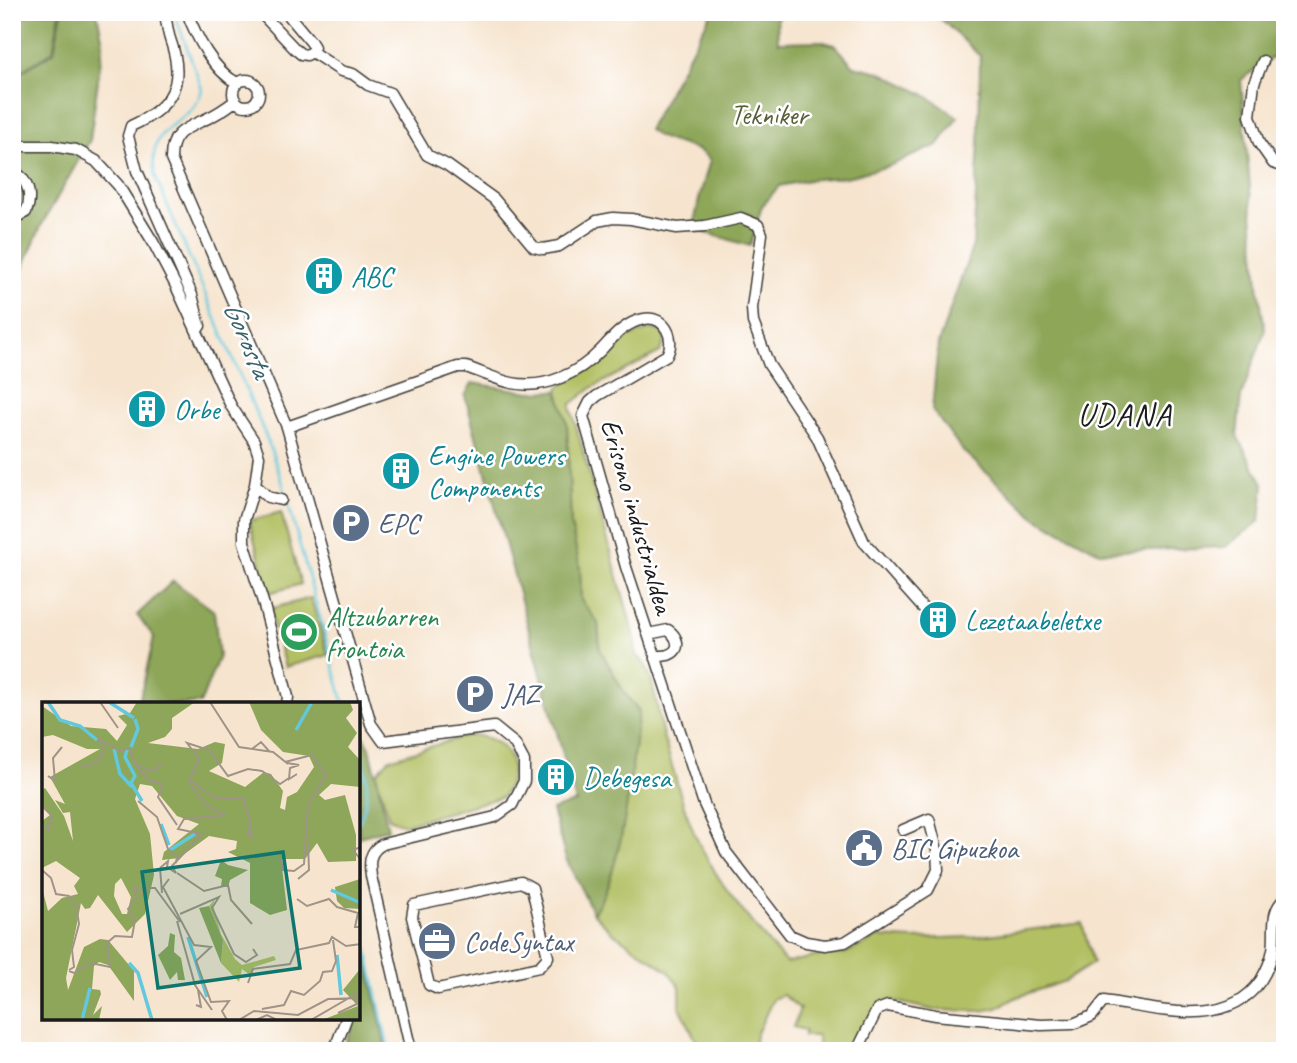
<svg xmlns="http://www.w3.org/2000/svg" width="1297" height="1063" viewBox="0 0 1297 1063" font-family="Caveat,sans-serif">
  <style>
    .green { fill: #b2c063; stroke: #676e40; stroke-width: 2 }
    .forest { fill: #8da659; stroke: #54613a; stroke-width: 2 }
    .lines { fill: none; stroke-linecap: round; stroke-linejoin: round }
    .stream { stroke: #61c8dd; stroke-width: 2.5 }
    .street-casing { stroke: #3d3a37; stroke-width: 13 }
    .street { stroke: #fff; stroke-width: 10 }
    .labels { text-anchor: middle; stroke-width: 5; stroke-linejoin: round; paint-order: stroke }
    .park-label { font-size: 28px; fill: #585e38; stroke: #fff }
    .culture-label { font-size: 28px; fill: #0d838f; stroke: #fff; text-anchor: start }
    .street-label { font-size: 28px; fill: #1c1c1c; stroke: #fff }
    .service-label { font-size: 28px; fill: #4e5e75; stroke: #fff; text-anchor: start }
    .leisure-label { font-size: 28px; fill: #27864d; stroke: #fff; text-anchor: start }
    .water-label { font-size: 30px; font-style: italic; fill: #386169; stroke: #fff }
    .quarter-label { font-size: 32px; letter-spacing: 2px; fill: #1c1c1c; stroke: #fff }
    .inset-river { fill: none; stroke: #61c8dd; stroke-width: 3.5 }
    .inset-road { fill: none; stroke: #9f9487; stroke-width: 2 }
    .view { fill: #0f766e; fill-opacity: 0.15; stroke: #0f766e; stroke-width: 3.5 }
    .inset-edge { fill: none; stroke: #1c1c1c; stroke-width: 3.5 }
  </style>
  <rect width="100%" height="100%" fill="#fff"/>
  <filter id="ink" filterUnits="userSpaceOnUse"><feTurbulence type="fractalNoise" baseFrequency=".0143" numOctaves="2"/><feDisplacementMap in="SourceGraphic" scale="14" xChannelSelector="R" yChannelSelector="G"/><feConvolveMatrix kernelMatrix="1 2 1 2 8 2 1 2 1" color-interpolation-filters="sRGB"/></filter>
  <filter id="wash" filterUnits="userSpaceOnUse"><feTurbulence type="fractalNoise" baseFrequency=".00686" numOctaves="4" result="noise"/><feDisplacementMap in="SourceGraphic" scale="28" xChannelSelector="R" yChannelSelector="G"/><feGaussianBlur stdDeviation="1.57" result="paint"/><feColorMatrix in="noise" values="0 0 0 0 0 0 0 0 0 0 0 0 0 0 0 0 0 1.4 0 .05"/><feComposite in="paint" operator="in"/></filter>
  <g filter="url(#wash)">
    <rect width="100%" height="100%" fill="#f6e4ce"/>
    <path class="green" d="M651 329 661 331 665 340 660 352 593 387 571 404V408L634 635 636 655C655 666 657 718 664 739 676 777 684 816 703 851 725 893 756 928 786 963L827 954 845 953 879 937 913 939 972 937 1082 923 1093 963 1065 981 1017 997 997 1008 981 1011 933 1010 889 1000 879 1004 852 1051H819L817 1036H804L805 1030 793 1027 800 1009 783 995 773 999 756 1035 755 1041 761 1051H701L680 1007V987L668 971 612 932 593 913 601 901 639 711 625 694 600 650 598 623 581 600 580 569 571 525 567 424 558 391 559 387 593 366 614 351 623 339Z
      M281 512 301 584 269 593 249 521Z
      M311 598 328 655 285 667 269 609Z
      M469 735C507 737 524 764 502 797L404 825 389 818 376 774 389 759Z"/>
    <path class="forest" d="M12 12H60L53 51 12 77Z
      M62 12H97L103 43 90 140 41 226 12 293V78L54 52Z
      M712 12H777L778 42 820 41 835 45 854 66 880 72 924 94 958 117 938 145 889 166 846 177 814 179 779 186 762 206 750 246 693 229 699 199 710 160C696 142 667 146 648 130Z
      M929 12H1285V64L1272 58 1241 80 1258 285 1265 330 1241 397 1237 436 1264 485 1260 521 1225 547 1099 552 1036 518 963 451 932 410 938 344 973 245 979 141 980 56 944 22Z
      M472 383 530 392 558 391 567 424 571 525 580 569 581 600 598 623 600 650 625 694 639 711C631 767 625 869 593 913L566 859 552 810 576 802 465 396Z
      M173 581 214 611 219 656 200 704H132L140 698 154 637 137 615Z
      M359 728 370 747 388 829 359 837Z
      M359 925 387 1051H342L352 1029V1019H359Z"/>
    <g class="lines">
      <path class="stream" d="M174 12 202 89C193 130 145 116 155 176L267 439 282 481 344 704
        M359 746C368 772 371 796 359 822
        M359 912 389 1051"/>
    </g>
  </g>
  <g filter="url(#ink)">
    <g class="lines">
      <defs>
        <path id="street" d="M164 12C167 21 167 30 170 39 186 83 173 107 131 126L128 136 137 171 192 295 200 326
          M187 12C196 37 214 71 237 83
          M260 12 295 49 301 54 307 55 312 52 314 47 311 42 286 12
          M312 52 341 71 353 74 368 85 390 93 427 155 447 165 494 199 534 247 543 249 559 246 597 221 613 218 631 219 677 228 705 226 741 218 758 225 762 234 752 308 753 322 769 365 817 437 864 542 922 607
          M1263 61 1254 83 1250 116 1259 143 1273 163 1285 167
          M233 93a13 13 0 1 1 26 0a13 13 0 1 1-26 0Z
          M235 101C226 108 217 114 206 119 185 129 171 132 171 159L287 427 371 724 383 741 494 727 515 744 524 761V781L512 805 495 817 383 844C369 851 369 862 371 876L411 1051
          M12 146H52L76 150 96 161 118 185 153 242 176 286 231 406 254 441 259 456 255 485 268 497 281 500
          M12 170C28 178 33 196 26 212L19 216 12 215
          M287 427 458 367H466C481 372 497 380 512 383 545 390 579 373 601 350 613 337 626 322 644 319 665 315 676 339 667 355L597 396 590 402 583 416 626 567 704 804 726 852 790 935 806 942 825 945 845 942 928 890 938 870 937 850 929 819 903 830
          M255 485 244 520V542L263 602 288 697 287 704
          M648 634 668 630C677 636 683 650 668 655 664 656 659 656 655 657
          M521 882 532 888 548 957 539 967 438 989 429 985 412 917 414 905Z
          M334 1051 346 1019
          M857 1051 877 1010 888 1006 935 1015 1041 1025 1073 1024 1092 1016 1104 1001C1154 1008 1227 1031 1261 980 1267 970 1271 961 1273 950 1276 932 1269 911 1285 899"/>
      </defs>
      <use href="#street" class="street-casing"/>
      <use href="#street" class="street"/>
    </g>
  </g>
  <defs>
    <symbol id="building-disc" viewBox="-11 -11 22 22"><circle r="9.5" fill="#0f9aa8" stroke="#fff"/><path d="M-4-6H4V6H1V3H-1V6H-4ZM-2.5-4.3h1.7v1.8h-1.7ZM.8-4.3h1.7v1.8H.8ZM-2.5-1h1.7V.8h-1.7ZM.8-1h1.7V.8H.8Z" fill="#fff"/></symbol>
    <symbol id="parking-disc" viewBox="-11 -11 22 22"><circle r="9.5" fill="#5c6f8a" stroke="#fff"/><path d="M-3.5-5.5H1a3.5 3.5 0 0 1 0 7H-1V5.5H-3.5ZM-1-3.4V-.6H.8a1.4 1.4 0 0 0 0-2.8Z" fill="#fff"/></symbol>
    <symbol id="stadium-disc" viewBox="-11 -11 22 22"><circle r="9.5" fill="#2e9e5b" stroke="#fff"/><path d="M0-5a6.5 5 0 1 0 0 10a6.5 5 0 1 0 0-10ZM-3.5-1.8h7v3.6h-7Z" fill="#fff"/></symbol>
    <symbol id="civic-disc" viewBox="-11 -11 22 22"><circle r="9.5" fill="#5c6f8a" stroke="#fff"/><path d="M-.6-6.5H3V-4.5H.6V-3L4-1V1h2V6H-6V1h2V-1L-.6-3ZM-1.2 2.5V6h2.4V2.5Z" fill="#fff"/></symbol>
    <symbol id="office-disc" viewBox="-11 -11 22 22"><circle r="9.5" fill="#5c6f8a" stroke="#fff"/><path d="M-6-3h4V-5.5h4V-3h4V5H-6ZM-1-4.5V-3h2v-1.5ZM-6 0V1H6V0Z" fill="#fff"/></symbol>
  </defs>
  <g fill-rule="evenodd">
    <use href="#building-disc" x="302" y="254" width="44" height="44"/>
    <use href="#building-disc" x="125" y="387" width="44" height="44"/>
    <use href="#building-disc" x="379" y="449" width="44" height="44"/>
    <use href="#parking-disc" x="329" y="501" width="44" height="44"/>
    <use href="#building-disc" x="916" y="598" width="44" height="44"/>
    <use href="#stadium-disc" x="277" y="610" width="44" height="44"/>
    <use href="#parking-disc" x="453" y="672" width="44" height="44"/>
    <use href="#building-disc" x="534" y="755" width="44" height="44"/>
    <use href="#civic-disc" x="842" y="826" width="44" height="44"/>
    <use href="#office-disc" x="415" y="919" width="44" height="44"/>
  </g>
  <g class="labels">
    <g class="park-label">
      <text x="769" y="124">Tekniker</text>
    </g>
    <g class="culture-label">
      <text x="351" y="286">ABC</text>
      <text x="174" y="419">Orbe</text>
      <text x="428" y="465">Engine Powers<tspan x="428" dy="32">Components</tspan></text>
      <text x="965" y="630">Lezetaabeletxe</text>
      <text x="583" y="787">Debegesa</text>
    </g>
    <g class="street-label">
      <text transform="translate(638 516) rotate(74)" y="10">Erisono industrialdea</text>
    </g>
    <g class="service-label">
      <text x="378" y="533">EPC</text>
      <text x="502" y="704">JAZ</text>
      <text x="891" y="858">BIC Gipuzkoa</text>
      <text x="464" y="951">CodeSyntax</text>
    </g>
    <g class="leisure-label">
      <text x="326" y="626">Altzubarren<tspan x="326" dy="32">frontoia</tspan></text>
    </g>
    <g class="water-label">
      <text transform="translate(248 339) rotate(67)" y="10">Gorosta</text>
    </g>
    <g class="quarter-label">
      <text x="1125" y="425">UDANA</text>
    </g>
  </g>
  <g transform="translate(42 702)">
    <rect width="318" height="318" fill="#f6e4ce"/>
    <path d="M173 197 171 203 179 232 193 257 200 263 232 254 234 258 212 265 208 273 200 267 197 280 179 261 181 238 167 204Z" fill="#b2c063"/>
    <path d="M95 0H153L130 16V27L123 35 106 41 156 47 173 40 183 42 180 61 167 69 203 85 222 70 229 72 241 89 238 106 243 108 245 95 255 90 272 65 267 54 241 50 219 28 207 0H308L311 8 304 16 315 31 306 45 318 58V85L289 82 277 93 283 98 303 93 314 133V159L286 160 275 141 263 157H239L245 208 228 213 208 201V161L186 150 194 147 195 139 167 134 137 156 120 158 122 150 157 122 135 114 110 84 98 82 93 97 108 132 112 173 103 212 85 230 56 193 48 206 43 207 39 201 24 276 26 288 42 245 58 237 66 238 92 269V299L66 263 57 260 52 264 50 287 58 288 59 292 51 313 60 304 57 318H0V186L6 209 20 196 36 192 32 184 38 176 14 159 0 166V119L8 113 0 102V88L3 86 22 114 31 139 28 110 21 111 13 98 23 102 8 75 58 47H45L11 33 0 35V4L29 24 64 27 75 39 85 23 76 14 88 11ZM79 176 89 195 85 212H80L72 194 73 182ZM179 158 186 163 206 168 188 178 186 185 179 184 180 177 173 174ZM318 177V207L302 206 295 199 293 185ZM167 204 181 238 179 261 157 206ZM128 231 133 233 132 250 139 256 143 278H136L135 270 128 278 116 253 126 244ZM318 267V318H280L316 304 301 288Z" fill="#8da659" fill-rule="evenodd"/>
    <path class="inset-river" d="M6 0 18 18 38 24 55 38M67 0 92 16M254 28 270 0M89 45 96 27 93 17M72 47 78 72 90 85M85 48 83 55 93 74 89 81 100 99M119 122 127 143M128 148 153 132M289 188 319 201M146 235 165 295M295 253 299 293M87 261 96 271 110 318M40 318 48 286"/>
    <path class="inset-road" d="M58 0 76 26M168 0 197 45 231 50 246 62M210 47 219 40 227 49M245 61 257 63 248 66 247 77 255 72M114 62 120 64 110 69 94 63 107 79 121 82 116 95 135 123M39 65 56 60 62 49 57 37 78 49 87 46 94 63M6 74 13 79 11 56 20 45M149 79 173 96H201L209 123 206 132 210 135 208 128M96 99 115 115 126 147 135 154 134 161M0 104 9 113 7 128 0 122M319 145 311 148 319 158M239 157 241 168 252 169 262 162 266 103 284 73 270 53 243 60M118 166 126 159 125 165 134 171 130 164 160 132 136 127 142 117 183 113 165 104 147 80 157 57 145 41 167 48 186 74 206 67 220 69 238 82 247 76M118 166 120 191M0 168 9 176 14 192 27 194 34 203 37 222 30 248 32 265 27 268M135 171 162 189 186 183 189 198 210 222M127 177 121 185 152 243 169 245 154 259 169 300 187 299 180 309 185 318M256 177 267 168 266 141M255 197 265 204 287 197 295 205 316 211 313 225H319M138 212 177 195 170 206 192 252 204 260 215 253 211 247M135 219 153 283 170 308M27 269 32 271 49 261 68 265 65 241 73 234 90 235 93 218 86 207 95 195 92 185 104 193 102 186H113L138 220M206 281 211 267 248 262 254 248 287 241 290 235 304 244 319 242M154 303 159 305 156 288M220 307 242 303 249 289 262 293 278 279 281 270 290 269 294 259 291 238M296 311 319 300M197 318 212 309 256 313 286 297 319 296M214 318 225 313 235 318M269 318 319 289"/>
    <path class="view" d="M241 150 258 266 116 286 100 170Z"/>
    <rect width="318" height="318" class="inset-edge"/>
  </g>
  <rect width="1297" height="1063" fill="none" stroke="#fff" stroke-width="42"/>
</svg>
